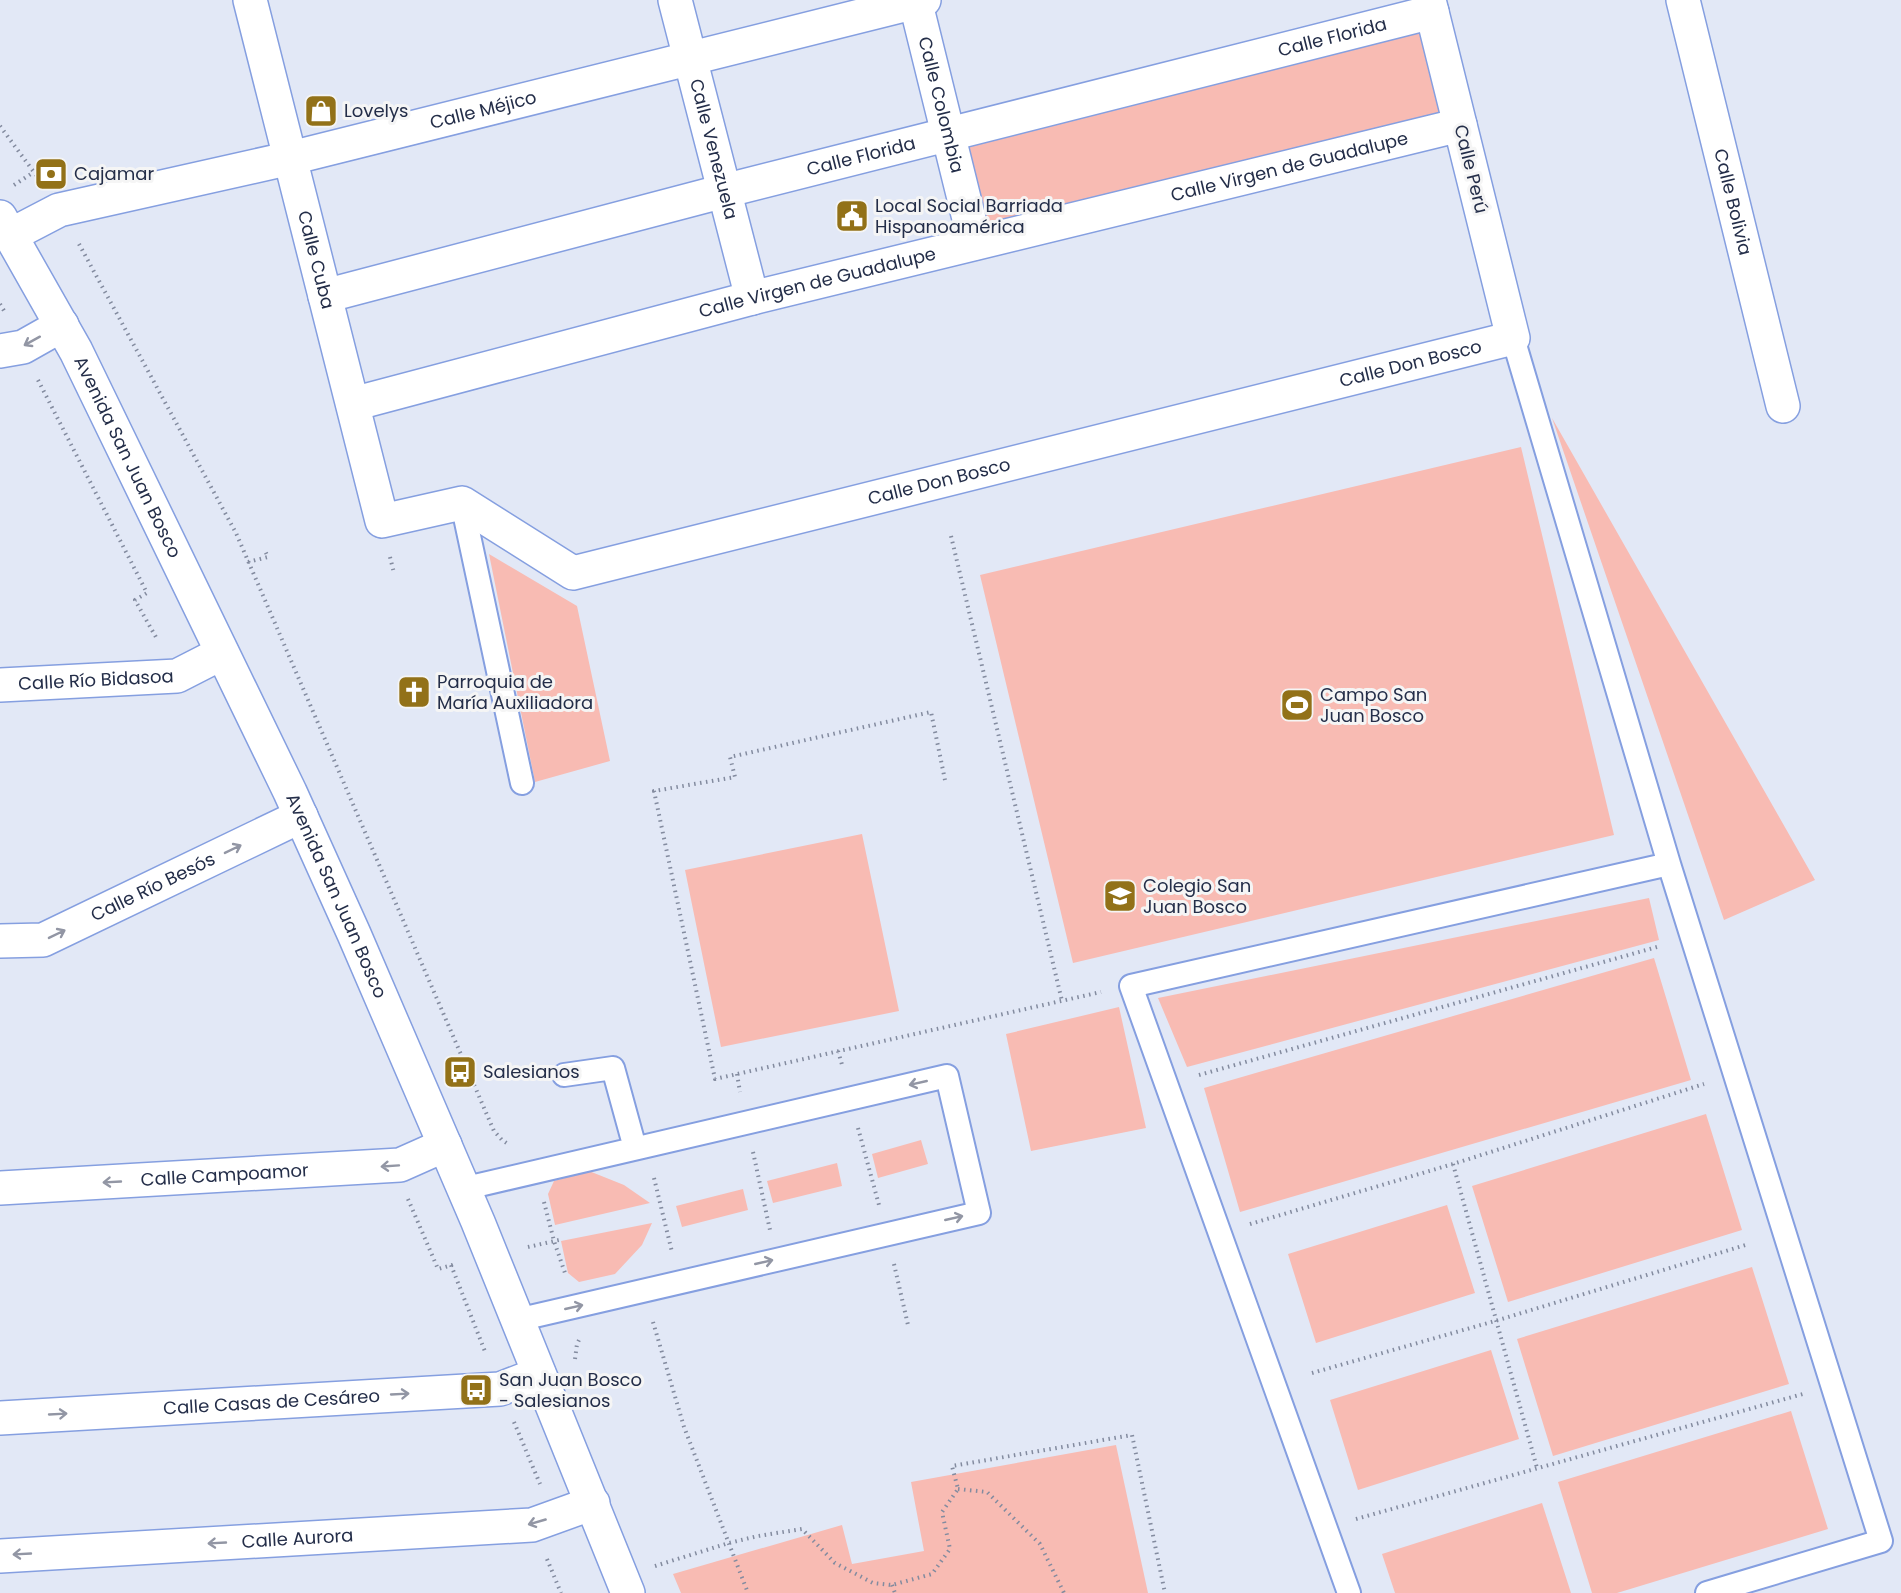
<svg xmlns="http://www.w3.org/2000/svg" width="1901" height="1593" viewBox="0 0 1901 1593" font-family="Poppins,sans-serif">
  <style>
    .green { fill: #f8bbb3 }
    .lines { fill: none; stroke-linecap: round; stroke-linejoin: round }
    .lane-casing { stroke: #859fe0; stroke-width: 26 }
    .street-casing { stroke: #859fe0; stroke-width: 36 }
    .primary-casing { stroke: #859fe0; stroke-width: 36 }
    .path { stroke: #838b9f; stroke-width: 4; stroke-dasharray: 1.5 4.5; stroke-linecap: butt }
    .lane { stroke: #fff; stroke-width: 22 }
    .street { stroke: #fff; stroke-width: 33 }
    .primary { stroke: #fff; stroke-width: 33 }
    .oneway { stroke: #9296a4 }
    .labels { text-anchor: middle; stroke-width: 6; stroke-linejoin: round; paint-order: stroke }
    .street-label { font-size: 18px; fill: #242e49; stroke: #f5f5f5 }
    .poi-label { font-size: 18px; fill: #242e49; stroke: #f5f5f5; text-anchor: start }
  </style>
  <rect width="100%" height="100%" fill="#e2e8f6"/>
  <path class="green" d="M1432 12 1460 125 975 243 948 133Z
    M1552 418 1815 880 1724 920Z
    M1521 447 1614 835 1073 963 980 575Z
    M489 554 577 606 610 761 535 782Z
    M862 834 899 1011 721 1047 685 870Z
    M1649 898 1659 940 1187 1067 1158 998Z
    M1654 958 1691 1080 1240 1212 1204 1088Z
    M1119 1007 1146 1128 1031 1151 1006 1034Z
    M1706 1114 1742 1230 1508 1302 1472 1186Z
    M921 1140 928 1164 878 1178 872 1154Z
    M837 1163 842 1186 773 1203 767 1181Z
    M589 1171 624 1185 650 1203 555 1225 548 1194 554 1181Z
    M743 1189 748 1210 682 1227 676 1206Z
    M1447 1205 1475 1293 1316 1343 1288 1254Z
    M652 1223 642 1245 615 1274 579 1282 568 1273 561 1241Z
    M1752 1267 1789 1384 1553 1456 1517 1339Z
    M1491 1350 1519 1439 1358 1490 1330 1400Z
    M1791 1411 1828 1529 1617 1593H1592L1558 1482Z
    M1116 1445 1148 1593H681L673 1574 842 1525 852 1564 924 1551 911 1482Z
    M1542 1503 1571 1593H1395L1382 1554Z"/>
  <g class="lines">
    <defs>
      <path id="lane" d="M462 503 522 783
        M1669 864 1881 1541 1707 1593
        M564 1075 613 1068 635 1148
        M462 1189 947 1076 979 1213 517 1320
        M1349 1593 1131 986 1669 864 1513 338"/>
      <g id="street">
        <path id="s1" d="M250 0 382 521 462 503 573 573 1513 338 1429 0"/>
        <path id="s2" d="M675 0 752 298"/>
        <path id="s3" d="M915 0 975 243"/>
        <path id="s4" d="M1683 0 1783 406"/>
        <path id="s5" d="M11 235 59 210 291 158 924 0"/>
        <path id="s6" d="M325 296 724 191 1432 12"/>
        <path d="M0 351 23 347 62 325"/>
        <path id="s7" d="M353 404 752 298 1460 125"/>
        <path id="s8" d="M0 685 177 676 222 653"/>
        <path id="s9" d="M0 941 43 940 301 816"/>
        <path id="s10" d="M0 1188 400 1165 445 1145"/>
        <path id="s11" d="M0 1418 500 1389 539 1374"/>
        <path id="s12" d="M0 1556 532 1525 593 1503"/>
      </g>
      <g id="primary">
        <path id="s13" d="M0 217 76 351 290 792 354 934 478 1222 628 1593"/>
      </g>
    </defs>
    <use href="#lane" class="lane-casing"/>
    <use href="#street" class="street-casing"/>
    <use href="#primary" class="primary-casing"/>
    <path class="path" d="M0 126 39 179
      M14 185 34 172
      M79 244 236 533 494 1131 502 1140 508 1144
      M0 304 6 314
      M38 380 147 593 135 600 157 639
      M951 536 1062 1001
      M390 557 394 573
      M248 562 268 557 264 549
      M945 780 931 712 730 757 735 777 654 791 715 1079 1101 992
      M838 1051 843 1068
      M737 1074 740 1092
      M1199 1075 1657 947
      M858 1128 879 1205
      M753 1152 770 1230
      M1453 1164 1537 1468
      M654 1178 672 1252
      M408 1199 438 1269 456 1264
      M544 1202 554 1241 566 1276
      M1250 1224 1453 1164 1704 1084
      M528 1247 559 1240
      M894 1264 908 1325
      M451 1265 486 1354
      M653 1322 684 1427 748 1593
      M575 1359 577 1344 580 1338
      M1312 1373 1495 1321 1749 1244
      M514 1422 540 1484
      M958 1489 987 1492 1040 1544 1064 1593
      M1356 1519 1803 1394
      M547 1559 561 1593
      M655 1566 729 1543 758 1536 802 1529 835 1563 873 1583 892 1585 932 1574 950 1549 942 1512 958 1489 952 1466 1132 1435 1165 1593
      M892 1585 895 1593"/>
    <use href="#lane" class="lane"/>
    <use href="#street" class="street"/>
    <use href="#primary" class="primary"/>
  </g>
  <defs><path id="oneway-shaft" d="M-6 0H5M1.5-3L5.5 0L1.5 3" fill="none" stroke-width="1.6" stroke-linecap="round" stroke-linejoin="round" transform="scale(1.5)"/></defs>
  <g class="oneway">
    <use href="#oneway-shaft" transform="translate(32 341) rotate(151)"/>
    <use href="#oneway-shaft" transform="translate(233 849) rotate(-26)"/>
    <use href="#oneway-shaft" transform="translate(57 934) rotate(-26)"/>
    <use href="#oneway-shaft" transform="translate(918 1083) rotate(167)"/>
    <use href="#oneway-shaft" transform="translate(390 1166) rotate(176)"/>
    <use href="#oneway-shaft" transform="translate(112 1182) rotate(177)"/>
    <use href="#oneway-shaft" transform="translate(954 1218) rotate(-13)"/>
    <use href="#oneway-shaft" transform="translate(764 1262) rotate(-13)"/>
    <use href="#oneway-shaft" transform="translate(574 1307) rotate(-13)"/>
    <use href="#oneway-shaft" transform="translate(400 1394) rotate(-3)"/>
    <use href="#oneway-shaft" transform="translate(58 1414) rotate(-3)"/>
    <use href="#oneway-shaft" transform="translate(537 1522) rotate(164)"/>
    <use href="#oneway-shaft" transform="translate(217 1543) rotate(177)"/>
    <use href="#oneway-shaft" transform="translate(22 1554) rotate(177)"/>
  </g>
  <defs>
    <symbol id="shop-square" viewBox="-11 -11 22 22"><rect x="-9" y="-9" width="18" height="18" rx="4" fill="#927118" stroke="#f5f5f5"/><path d="M-5-2.5h2.3a2.7 3.5 0 0 1 5.4 0H5L5.5 6h-11ZM-1.5-2.5h3a1.5 2.3 0 0 0-3 0Z" fill="#fff"/></symbol>
    <symbol id="bank-square" viewBox="-11 -11 22 22"><rect x="-9" y="-9" width="18" height="18" rx="4" fill="#927118" stroke="#f5f5f5"/><path d="M-6-4H6V4H-6ZM0-2.3a2.3 2.3 0 1 0 0 4.6a2.3 2.3 0 1 0 0-4.6Z" fill="#fff"/></symbol>
    <symbol id="civic-square" viewBox="-11 -11 22 22"><rect x="-9" y="-9" width="18" height="18" rx="4" fill="#927118" stroke="#f5f5f5"/><path d="M-.6-6.5H3V-4.5H.6V-3L4-1V1h2V6H-6V1h2V-1L-.6-3ZM-1.2 2.5V6h2.4V2.5Z" fill="#fff"/></symbol>
    <symbol id="church-square" viewBox="-11 -11 22 22"><rect x="-9" y="-9" width="18" height="18" rx="4" fill="#927118" stroke="#f5f5f5"/><path d="M-1.2-6h2.4v3.5h3.3v2.4h-3.3V6h-2.4V-.1h-3.3v-2.4h3.3Z" fill="#fff"/></symbol>
    <symbol id="stadium-square" viewBox="-11 -11 22 22"><rect x="-9" y="-9" width="18" height="18" rx="4" fill="#927118" stroke="#f5f5f5"/><path d="M0-5a6.5 5 0 1 0 0 10a6.5 5 0 1 0 0-10ZM-3.5-1.8h7v3.6h-7Z" fill="#fff"/></symbol>
    <symbol id="school-square" viewBox="-11 -11 22 22"><rect x="-9" y="-9" width="18" height="18" rx="4" fill="#927118" stroke="#f5f5f5"/><path d="M0-5L7-2L0 1L-7-2ZM-4 1L0 2.5L4 1V4Q0 6-4 4Z" fill="#fff"/></symbol>
    <symbol id="bus-square" viewBox="-11 -11 22 22"><rect x="-9" y="-9" width="18" height="18" rx="4" fill="#927118" stroke="#f5f5f5"/><path d="M-5-6H5V4H4V6H2V4H-2V6H-4V4H-5ZM-3.5-4V0h7V-4ZM-3.5 1.2v1.5H-2V1.2ZM2 1.2v1.5H3.5V1.2Z" fill="#fff"/></symbol>
  </defs>
  <g fill-rule="evenodd">
    <use href="#shop-square" x="302" y="92" width="38" height="38"/>
    <use href="#bank-square" x="32" y="155" width="38" height="38"/>
    <use href="#civic-square" x="833" y="197" width="38" height="38"/>
    <use href="#church-square" x="395" y="673" width="38" height="38"/>
    <use href="#stadium-square" x="1278" y="686" width="38" height="38"/>
    <use href="#school-square" x="1101" y="877" width="38" height="38"/>
    <use href="#bus-square" x="441" y="1053" width="38" height="38"/>
    <use href="#bus-square" x="457" y="1371" width="38" height="38"/>
  </g>
  <g class="labels">
    <g class="street-label">
      <text dy="6" stroke="none"><textPath href="#s6" startOffset="1040">Calle Florida</textPath></text>
      <text dy="6" stroke="none"><textPath href="#s3" startOffset="108">Calle Colombia</textPath></text>
      <text dy="6" stroke="none"><textPath href="#s5" startOffset="490">Calle Méjico</textPath></text>
      <text dy="6" stroke="none"><textPath href="#s2" startOffset="154">Calle Venezuela</textPath></text>
      <text dy="6" stroke="none"><textPath href="#s6" startOffset="554">Calle Florida</textPath></text>
      <text dy="6" stroke="none"><textPath href="#s7" startOffset="966">Calle Virgen de Guadalupe</textPath></text>
      <text transform="translate(1471 169) rotate(76)" y="6">Calle Perú</text>
      <text dy="6" stroke="none"><textPath href="#s4" startOffset="208">Calle Bolivia</textPath></text>
      <text dy="6" stroke="none"><textPath href="#s1" startOffset="268">Calle Cuba</textPath></text>
      <text dy="6" stroke="none"><textPath href="#s7" startOffset="480">Calle Virgen de Guadalupe</textPath></text>
      <text dy="6" stroke="none"><textPath href="#s1" startOffset="1614">Calle Don Bosco</textPath></text>
      <text dy="6" stroke="none"><textPath href="#s13" startOffset="272">Avenida San Juan Bosco</textPath></text>
      <text dy="6" stroke="none"><textPath href="#s1" startOffset="1128">Calle Don Bosco</textPath></text>
      <text dy="6" stroke="none"><textPath href="#s8" startOffset="96">Calle Río Bidasoa</textPath></text>
      <text dy="6" stroke="none"><textPath href="#s9" startOffset="165">Calle Río Besós</textPath></text>
      <text dy="6" stroke="none"><textPath href="#s13" startOffset="758">Avenida San Juan Bosco</textPath></text>
      <text dy="6" stroke="none"><textPath href="#s10" startOffset="225">Calle Campoamor</textPath></text>
      <text dy="6" stroke="none"><textPath href="#s11" startOffset="272">Calle Casas de Cesáreo</textPath></text>
      <text dy="6" stroke="none"><textPath href="#s12" startOffset="298">Calle Aurora</textPath></text>
    </g>
    <g class="poi-label">
      <text x="344" y="117">Lovelys</text>
      <text x="74" y="180">Cajamar</text>
      <text x="875" y="212">Local Social Barriada<tspan x="875" dy="21">Hispanoamérica</tspan></text>
      <text x="437" y="688">Parroquia de<tspan x="437" dy="21">María Auxiliadora</tspan></text>
      <text x="1320" y="701">Campo San<tspan x="1320" dy="21">Juan Bosco</tspan></text>
      <text x="1143" y="892">Colegio San<tspan x="1143" dy="21">Juan Bosco</tspan></text>
      <text x="483" y="1078">Salesianos</text>
      <text x="499" y="1386">San Juan Bosco<tspan x="499" dy="21">- Salesianos</tspan></text>
    </g>
  </g>
</svg>
